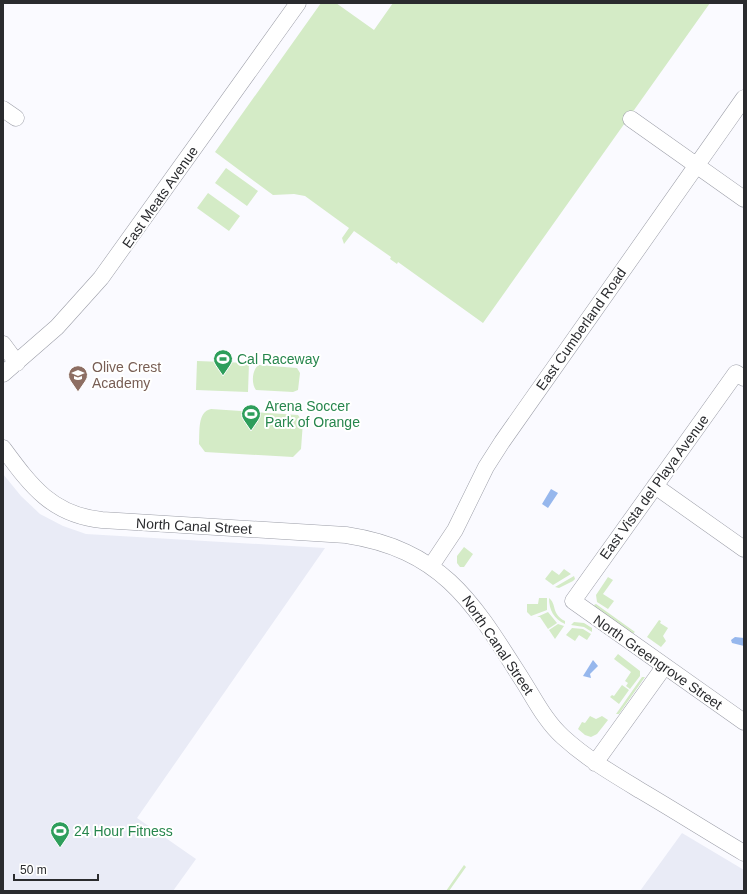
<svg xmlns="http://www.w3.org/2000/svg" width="747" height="894" viewBox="0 0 747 894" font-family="Helvetica,sans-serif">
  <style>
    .built { fill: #e9ebf6 }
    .green { fill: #d4ebc6 }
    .water { fill: #96b7ed }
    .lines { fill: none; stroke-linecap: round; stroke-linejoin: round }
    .minor-casing { stroke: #9c9ea8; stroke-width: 17 }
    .minor { stroke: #fff; stroke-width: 16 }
    .labels { text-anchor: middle; stroke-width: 4; stroke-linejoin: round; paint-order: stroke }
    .street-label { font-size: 14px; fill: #2a2b2e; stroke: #fff }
    .leisure-label { font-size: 14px; fill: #27864d; stroke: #fff; text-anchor: start }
    .education-label { font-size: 14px; fill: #785e54; stroke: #fff; text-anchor: start }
  </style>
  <rect width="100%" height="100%" fill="#fafaff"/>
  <path class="built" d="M3 474 21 496 40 514 63 526 86 534 325 548 137 818 196 859 173 891H3Z
    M682 833 744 870V891H640Z"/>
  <path class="green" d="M321 3H336L374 30 393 3H710L483 323 398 262 397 264 390 259 391 257 354 231 344 244 342 238 349 228 305 196 294 194 273 195 215 152Z
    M226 168 258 191 247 206 215 183Z
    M208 193 240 216 229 231 197 208Z
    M197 361 249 363 248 392 196 390Z
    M259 365 297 368 300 373 298 390 293 392 256 390C251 384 252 369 259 365Z
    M211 409 298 415 303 422 301 449 293 457 205 452 199 444C200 432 197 412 211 409Z
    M464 547 473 554 464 567H460L457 563V556Z
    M564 569 571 574 553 585 545 579 552 570 559 575Z
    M574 576 575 579 573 581 559 588 555 587Z
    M608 577 613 580 603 594 614 601 608 609 597 602 596 595Z
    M539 598H547V610L531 616 527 612V604H538Z
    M549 598C557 604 551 614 565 621V624C554 619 549 610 549 598Z
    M596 604 635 632 632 634 595 607 594 605Z
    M548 612 557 623 548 629 540 617H537Z
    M659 620 661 621 660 623 668 628 663 636 666 641 661 647 647 637Z
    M574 622 584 623 592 628V632L584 627 571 625Z
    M558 624 564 626 555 639 549 630Z
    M572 628 583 629 591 634 587 640 579 635 575 641 566 635Z
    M618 654 640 671V676L630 689 626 686 628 683 625 681 631 672 614 659Z
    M642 677H645L619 714H616Z
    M622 685 629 690 619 704 610 697 612 695 614 696Z
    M590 716 596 719 602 716 608 720 597 734 591 737 585 735 578 729 582 722 585 723Z
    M464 865 466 867 449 891H446Z"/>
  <path class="water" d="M551 489 558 493 548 508 542 504Z
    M735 637 744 638V646L732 643 731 640Z
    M593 660 598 666 590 674 591 678 583 676Z"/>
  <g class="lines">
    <defs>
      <path id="minor" d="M3 109 16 118
        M631 119 744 199
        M3 344 17 363
        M3 374 57 327 101 278 298 3
        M744 378 736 373 573 601 744 722
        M3 448C31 486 52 515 102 520L346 535C444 550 474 604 523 681 535 700 546 722 563 737 587 759 615 775 643 792 677 812 710 833 744 853
        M655 486 744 549
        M431 566 455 530 486 467 502 442 744 98
        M595 763 664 667"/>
    </defs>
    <use href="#minor" class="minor-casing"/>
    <use href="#minor" class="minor"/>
  </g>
  <defs>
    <symbol id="stadium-pin" viewBox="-11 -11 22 30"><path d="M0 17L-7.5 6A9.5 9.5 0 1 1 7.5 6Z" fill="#2e9e5b" stroke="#fff"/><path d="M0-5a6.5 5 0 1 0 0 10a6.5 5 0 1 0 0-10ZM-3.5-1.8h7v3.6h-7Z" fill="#fff"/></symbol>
    <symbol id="school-pin" viewBox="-11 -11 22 30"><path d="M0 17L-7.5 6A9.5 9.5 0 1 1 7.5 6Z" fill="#8d6e63" stroke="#fff"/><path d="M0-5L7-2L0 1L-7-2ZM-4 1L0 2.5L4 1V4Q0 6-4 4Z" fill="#fff"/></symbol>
  </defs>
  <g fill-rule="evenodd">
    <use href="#stadium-pin" x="212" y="348" width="22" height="30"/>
    <use href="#school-pin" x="67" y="364" width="22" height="30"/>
    <use href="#stadium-pin" x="240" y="403" width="22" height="30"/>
    <use href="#stadium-pin" x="49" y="820" width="22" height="30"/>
  </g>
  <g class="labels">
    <g class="street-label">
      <text transform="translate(160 197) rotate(-55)" y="5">East Meats Avenue</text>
      <text transform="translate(581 329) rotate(-55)" y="5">East Cumberland Road</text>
      <text transform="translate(654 487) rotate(-54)" y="5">East Vista del Playa Avenue</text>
      <text transform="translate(194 526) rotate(3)" y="5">North Canal Street</text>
      <text transform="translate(498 645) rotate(56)" y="5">North Canal Street</text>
      <text transform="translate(658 662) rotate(35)" y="5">North Greengrove Street</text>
    </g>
    <g class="leisure-label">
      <text x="237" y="364">Cal Raceway</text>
      <text x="265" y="411">Arena Soccer<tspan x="265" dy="16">Park of Orange</tspan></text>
      <text x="74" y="836">24 Hour Fitness</text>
    </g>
    <g class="education-label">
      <text x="92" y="372">Olive Crest<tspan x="92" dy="16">Academy</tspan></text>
    </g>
  </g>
  <rect width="747" height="894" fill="none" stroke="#2a2b2e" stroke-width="8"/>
  <path d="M14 874v6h84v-6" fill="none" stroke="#2a2b2e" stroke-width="2"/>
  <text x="20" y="874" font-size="12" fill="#2a2b2e" stroke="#ffffff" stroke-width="3" paint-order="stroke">50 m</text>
</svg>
